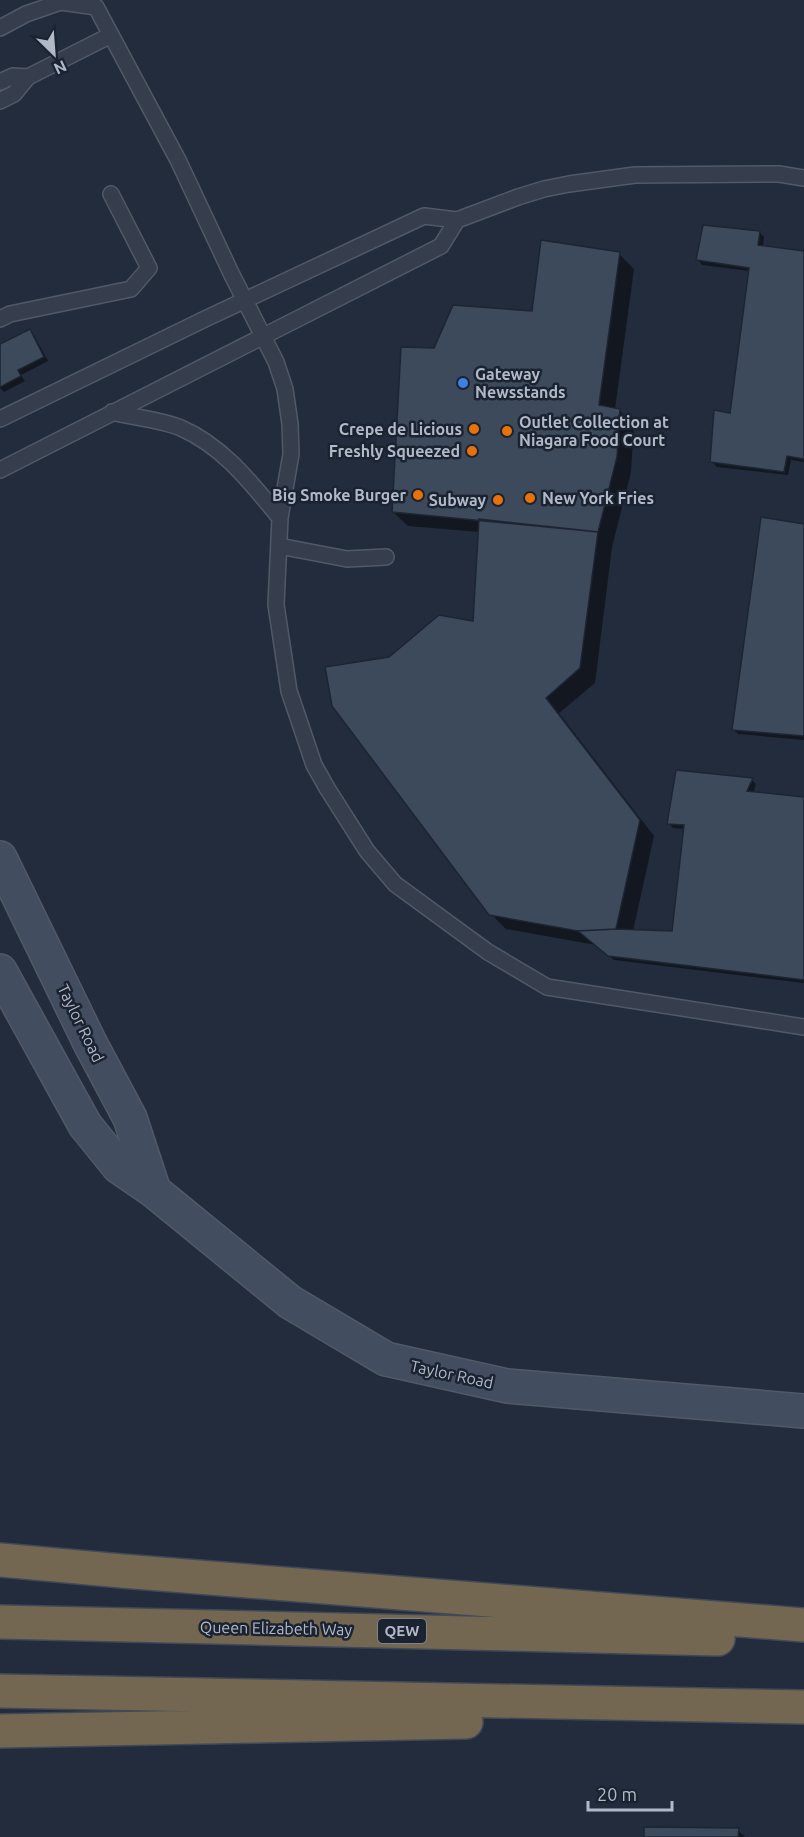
<svg xmlns="http://www.w3.org/2000/svg" width="804" height="1837" viewBox="0 0 804 1837" font-family="Ubuntu,sans-serif">
  <style>
    .shadow { fill: #0007 }
    .building { fill: #3d4a5c; stroke: #1d2533; stroke-width: 1.5 }
    .lines { fill: none; stroke-linecap: round; stroke-linejoin: round }
    .lane-casing { stroke: #515967; stroke-width: 18 }
    .secondary-casing { stroke: #515967; stroke-width: 36 }
    .highway-casing { stroke: #414957; stroke-width: 36 }
    .lane { stroke: #363e4d; stroke-width: 15 }
    .secondary { stroke: #434d60; stroke-width: 33 }
    .highway { stroke: #736752; stroke-width: 33 }
    .shop-dot { fill: #3f7fe0; stroke: #1b2331; stroke-width: 2 }
    .food-dot { fill: #e8710a; stroke: #1b2331; stroke-width: 2 }
    .labels { text-anchor: middle; stroke-width: 5; stroke-linejoin: round; paint-order: stroke }
    .shield { fill: #1b2331; stroke: #848c9b; stroke-width: 1.5 }
    .shield-label { font-size: 15px; font-weight: bold; fill: #b1b9c8 }
    .poi-label { font-size: 16px; font-weight: bold; fill: #b1b9c8; stroke: #1b2331; text-anchor: end }
    .street-label { font-size: 16px; fill: #b1b9c8; stroke: #1b2331 }
  </style>
  <rect width="100%" height="100%" fill="#222c3c"/>
  <path class="shadow" d="M759 232 764 237 763 247 804 253V462L791 460 788 475 717 467 712 462 732 415 750 271 702 265 698 260Z
    M619 254 634 269 615 409 619 410 634 425 631 472 612 547 595 683 559 713 654 836 633 931 673 933 685 829 673 828 669 823 752 780 756 784 753 793 804 799V983L614 960 596 945 506 929 491 914 390 659 474 623 479 532 408 526 393 512 435 349 533 312Z
    M30 331 34 335 48 361 21 375 25 381 4 392 0 388V346Z
    M804 525V740L738 734 734 730Z
    M738 1830 745 1837H645Z"/>
  <path class="building" d="M703 225 760 231 758 245 804 251V459L787 456 784 472 710 462 714 410 730 413 749 268 696 260Z
    M541 240 620 252 599 405 620 409 617 457 598 532 392 512 401 347 434 348 453 305 532 311Z
    M30 329 44 357 18 370 21 376 0 387V344Z
    M761 517 804 524V736L732 730Z
    M479 519 598 532 580 668 546 698 640 820 616 929 578 931 489 915 332 706 325 667 389 657 439 615 473 621Z
    M676 770 753 778 747 791 804 797V980L608 956 578 931 616 929 672 931 684 825 667 824Z
    M644 1827 739 1828 738 1837H644Z"/>
  <g class="lines">
    <defs>
      <path id="lane" d="M0 28 26 14 61 2 96 7 178 160 231 273 276 362 285 389 290 424 291 454 280 518 276 605 289 691 314 765 327 788 367 851 395 884 488 952 547 987 804 1027
        M0 82 13 76 28 77 111 35
        M0 101 14 94 28 77
        M0 319 10 314 131 289 149 268 111 194
        M112 412C132 417 163 420 181 428 224 447 251 483 280 518
        M0 419 207 318 424 216 457 220 518 197 544 189 569 184 635 175 779 174 804 178
        M0 470 441 246 457 220
        M279 546 347 559 386 557"/>
      <path id="secondary" d="M0 858 90 1043 130 1118 154 1191
        M0 971 85 1125 119 1167 154 1191 290 1302 386 1359 507 1386 804 1411"/>
      <path id="highway" d="M0 1560 122 1571 804 1625
        M0 1622 718 1639
        M0 1691 804 1707
        M0 1731 466 1722"/>
    </defs>
    <use href="#lane" class="lane-casing"/>
    <use href="#secondary" class="secondary-casing"/>
    <use href="#highway" class="highway-casing"/>
    <use href="#lane" class="lane"/>
    <use href="#secondary" class="secondary"/>
    <use href="#highway" class="highway"/>
  </g>
  <circle class="shop-dot" cx="463" cy="383" r="6"/>
  <g class="food-dot">
    <circle cx="474" cy="429" r="6"/>
    <circle cx="507" cy="431" r="6"/>
    <circle cx="472" cy="451" r="6"/>
    <circle cx="418" cy="495" r="6"/>
    <circle cx="530" cy="498" r="6"/>
    <circle cx="498" cy="500" r="6"/>
  </g>
  <g class="labels">
    <rect class="shield" x="378" y="1619" width="48" height="24" rx="4.5"/>
    <g class="shield-label">
      <text x="402" y="1636">QEW</text>
    </g>
    <g class="poi-label">
      <text x="475" y="380" text-anchor="start">Gateway<tspan x="475" dy="18">Newsstands</tspan></text>
      <text x="519" y="428" text-anchor="start">Outlet Collection at<tspan x="519" dy="18">Niagara Food Court</tspan></text>
      <text x="462" y="435">Crepe de Licious</text>
      <text x="460" y="457">Freshly Squeezed</text>
      <text x="406" y="501">Big Smoke Burger</text>
      <text x="542" y="504" text-anchor="start">New York Fries</text>
      <text x="486" y="506">Subway</text>
    </g>
    <g class="street-label">
      <text transform="translate(81 1023) rotate(64)" y="6">Taylor Road</text>
      <text transform="translate(452 1374) rotate(12)" y="6">Taylor Road</text>
      <text transform="translate(276 1628) rotate(1)" y="6">Queen Elizabeth Way</text>
    </g>
  </g>
  <g transform="translate(54 54) rotate(155)" stroke="#1b2331" stroke-width="4.5" paint-order="stroke">
  <path d="M0-4.5L10 22L0 15L-10 22Z" fill="#b1b9c8"/>
  <text y="-9" font-size="16" font-weight="bold" text-anchor="middle" fill="#b1b9c8">N</text>
  </g>
  <path d="M588 1801v9h84v-9" fill="none" stroke="#b1b9c8" stroke-width="3"/>
  <text x="597" y="1801" font-size="18" fill="#b1b9c8" stroke="#1b2331" stroke-width="4.5" paint-order="stroke">20 m</text>
</svg>
